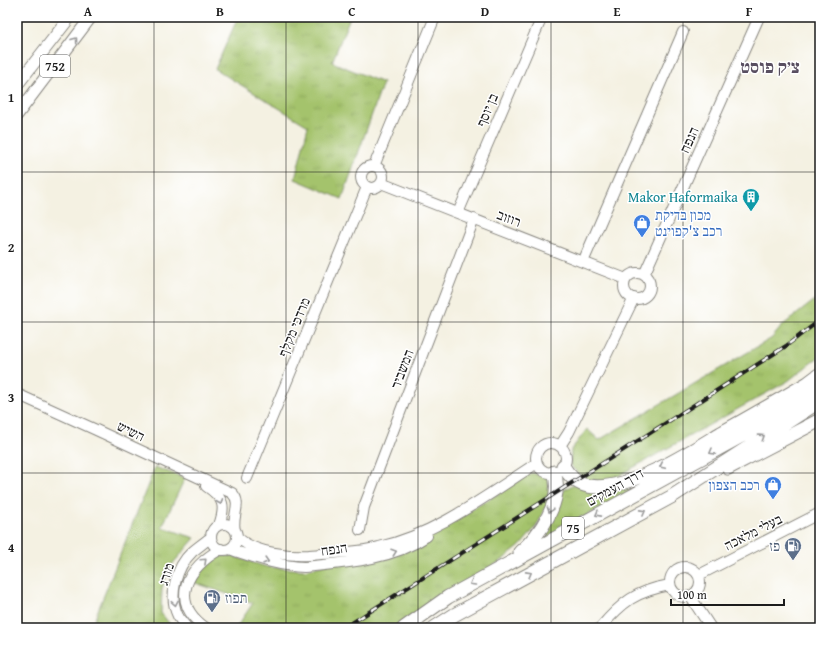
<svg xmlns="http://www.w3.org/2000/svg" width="837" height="645" viewBox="0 0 837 645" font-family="'Gentium Book Plus','Frank Ruhl Libre',serif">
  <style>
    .grass { fill: url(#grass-tufts); stroke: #607044 }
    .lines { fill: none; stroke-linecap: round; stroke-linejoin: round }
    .secondary-casing { stroke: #88867f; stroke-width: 12 }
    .primary-casing { stroke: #88867f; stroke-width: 13 }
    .highway-casing { stroke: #88867f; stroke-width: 15 }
    .secondary { stroke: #fff; stroke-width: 10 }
    .primary { stroke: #fff; stroke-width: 11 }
    .highway { stroke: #fff; stroke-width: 13 }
    .rail-casing { stroke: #1c1c1c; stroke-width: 4 }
    .rail { stroke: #fff; stroke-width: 2.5; stroke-dasharray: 8; stroke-linecap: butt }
    .oneway { stroke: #999 }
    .grid { fill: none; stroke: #1c1c1c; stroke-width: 1; stroke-opacity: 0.55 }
    .labels { text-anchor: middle; stroke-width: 3; stroke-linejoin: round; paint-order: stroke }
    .shield { fill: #fff; stroke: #606060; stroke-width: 1 }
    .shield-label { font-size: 13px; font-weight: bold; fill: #1c1c1c }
    .street-label { font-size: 14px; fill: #1c1c1c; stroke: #fff }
    .culture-label { font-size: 14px; fill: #0d838f; stroke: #fff; text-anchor: end }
    .shop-label { font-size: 14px; fill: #366cbe; stroke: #fff; text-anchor: start }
    .service-label { font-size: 14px; fill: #4e5e75; stroke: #fff; text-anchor: end }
    .district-label { font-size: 18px; font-weight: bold; fill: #594f61; stroke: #fff }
    .neatline { fill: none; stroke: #1c1c1c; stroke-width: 1.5 }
    .grid-label { font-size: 13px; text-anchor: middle; font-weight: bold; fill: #1c1c1c }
  </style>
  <defs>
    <pattern id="grass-tufts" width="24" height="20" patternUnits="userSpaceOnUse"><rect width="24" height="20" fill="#a4c36c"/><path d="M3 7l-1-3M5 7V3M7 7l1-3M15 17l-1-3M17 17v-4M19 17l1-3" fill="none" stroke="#8da75d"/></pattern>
  </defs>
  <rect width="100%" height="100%" fill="#fff"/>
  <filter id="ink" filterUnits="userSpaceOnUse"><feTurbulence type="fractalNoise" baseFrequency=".025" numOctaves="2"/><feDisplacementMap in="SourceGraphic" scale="8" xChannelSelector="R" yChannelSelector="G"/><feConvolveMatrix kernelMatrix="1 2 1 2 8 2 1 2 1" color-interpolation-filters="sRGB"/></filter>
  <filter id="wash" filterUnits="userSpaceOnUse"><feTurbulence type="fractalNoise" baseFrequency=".012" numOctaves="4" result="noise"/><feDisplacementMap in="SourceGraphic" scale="16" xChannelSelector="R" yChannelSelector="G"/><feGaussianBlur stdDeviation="0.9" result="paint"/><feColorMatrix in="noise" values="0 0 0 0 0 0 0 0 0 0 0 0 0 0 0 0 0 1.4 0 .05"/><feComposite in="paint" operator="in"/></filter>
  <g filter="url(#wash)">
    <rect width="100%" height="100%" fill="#f4f1e2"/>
    <path class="grass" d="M238 17H350L332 62 383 83 342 199 295 179 308 126 215 69Z
      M820 296V356L788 381 611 480C587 482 587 483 570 465L571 450 587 429 599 440 772 338 783 325Z
      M155 467 185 478 162 527 195 538 169 568 162 588 161 613 173 628H91Z
      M668 471 542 540 564 490 572 485Z
      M532 473 546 477 553 476 550 499 536 527 520 546 501 561 448 592 393 628H236L253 603 193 582 204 567 210 561 222 556H232L267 567 304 570 427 540 436 531Z"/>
  </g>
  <g filter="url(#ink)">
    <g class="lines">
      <defs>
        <path id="secondary" d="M374 166 435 17
          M361 177a11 11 0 1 1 22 0a11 11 0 1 1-22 0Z
          M381 183 626 279
          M458 213 542 17
          M583 262 683 32
          M624 286a13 13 0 1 1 26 0a13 13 0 1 1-26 0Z
          M644 275 759 17
          M17 394 94 429 232 493C243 503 231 517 235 530
          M536 458a15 15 0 1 1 30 0a15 15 0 1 1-30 0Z
          M560 446 569 432 634 298
          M247 478 367 187
          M206 486C224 498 226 506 219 525
          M211 537a13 13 0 1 1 26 0a13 13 0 1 1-26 0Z
          M360 530 364 507 474 219
          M237 537C254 553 287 556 309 555 332 553 357 553 379 547 437 534 487 495 537 463
          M229 549C254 557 278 566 304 567 346 563 392 560 427 536
          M670 582a15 15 0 1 1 30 0a15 15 0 1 1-30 0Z
          M699 575 820 513
          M690 596 711 628
          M187 628C184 624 180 620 178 616 168 596 176 567 192 552 198 547 205 542 211 537
          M206 628C168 602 187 567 221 549
          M600 628C622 602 636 591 670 585"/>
        <path id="primary" d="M17 85 70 17
          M17 115 91 17"/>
        <path id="highway" d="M563 466C569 476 576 484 588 486 627 493 688 453 721 433 750 417 779 400 808 383L820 374
          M728 468 820 420
          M520 552C540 535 564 500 554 472
          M404 628 448 597 747 433 820 386
          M434 628 454 615 671 497 820 401"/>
      </defs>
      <use href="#secondary" class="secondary-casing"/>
      <use href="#primary" class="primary-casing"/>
      <use href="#highway" class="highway-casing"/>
      <use href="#secondary" class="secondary"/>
      <use href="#primary" class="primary"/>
      <use href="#highway" class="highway"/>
      <defs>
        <path id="rail" d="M344 628 716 391 786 346 820 320"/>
      </defs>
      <use href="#rail" class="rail-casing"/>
      <use href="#rail" class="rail"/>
    </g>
    <defs><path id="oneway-chevron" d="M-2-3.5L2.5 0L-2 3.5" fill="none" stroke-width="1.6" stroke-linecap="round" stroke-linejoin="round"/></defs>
    <g class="oneway">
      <use href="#oneway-chevron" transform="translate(75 40) rotate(-54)"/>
      <use href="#oneway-chevron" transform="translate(762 437) rotate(-33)"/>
      <use href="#oneway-chevron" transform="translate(712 452) rotate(151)"/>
      <use href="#oneway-chevron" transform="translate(662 466) rotate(155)"/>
      <use href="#oneway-chevron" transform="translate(220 502) rotate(67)"/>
      <use href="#oneway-chevron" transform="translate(550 510) rotate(108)"/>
      <use href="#oneway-chevron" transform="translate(643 512) rotate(-29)"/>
      <use href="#oneway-chevron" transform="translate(598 514) rotate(151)"/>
      <use href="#oneway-chevron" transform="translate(394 552) rotate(-19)"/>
      <use href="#oneway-chevron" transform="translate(204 561) rotate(-43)"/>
      <use href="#oneway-chevron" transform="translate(266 561) rotate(17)"/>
      <use href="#oneway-chevron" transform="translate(529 574) rotate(-29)"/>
      <use href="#oneway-chevron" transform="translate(472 583) rotate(150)"/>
      <use href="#oneway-chevron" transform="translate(175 603) rotate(79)"/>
    </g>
  </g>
  <path class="grid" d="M154 17V628M286 17V628M418 17V628M551 17V628M683 17V628M17 172H820M17 322H820M17 473H820"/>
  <defs>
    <symbol id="building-pin" viewBox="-11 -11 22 30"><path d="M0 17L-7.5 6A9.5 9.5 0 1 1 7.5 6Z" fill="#0f9aa8" stroke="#fff"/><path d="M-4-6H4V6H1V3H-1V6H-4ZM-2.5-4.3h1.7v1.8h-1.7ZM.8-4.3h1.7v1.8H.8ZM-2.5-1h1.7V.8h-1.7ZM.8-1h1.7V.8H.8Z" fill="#fff"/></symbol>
    <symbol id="shop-pin" viewBox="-11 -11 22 30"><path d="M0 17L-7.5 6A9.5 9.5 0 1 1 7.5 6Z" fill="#3f7fe0" stroke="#fff"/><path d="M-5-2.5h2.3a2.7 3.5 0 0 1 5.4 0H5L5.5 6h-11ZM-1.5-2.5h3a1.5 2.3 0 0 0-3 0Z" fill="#fff"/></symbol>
    <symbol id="fuel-pin" viewBox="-11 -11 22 30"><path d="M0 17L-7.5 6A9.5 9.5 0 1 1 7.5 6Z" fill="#5c6f8a" stroke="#fff"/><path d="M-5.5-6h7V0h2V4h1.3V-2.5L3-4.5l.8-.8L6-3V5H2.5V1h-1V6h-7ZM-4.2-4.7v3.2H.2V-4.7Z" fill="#fff"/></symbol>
  </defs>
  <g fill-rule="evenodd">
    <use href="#building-pin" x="741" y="187" width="20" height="27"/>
    <use href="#shop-pin" x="632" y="213" width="20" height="27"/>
    <use href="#shop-pin" x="763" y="475" width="20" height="27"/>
    <use href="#fuel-pin" x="783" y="536" width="20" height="27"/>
    <use href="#fuel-pin" x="202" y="588" width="20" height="27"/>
  </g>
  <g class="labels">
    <g class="shield">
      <rect x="40" y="55" width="30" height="22" rx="3"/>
      <rect x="562" y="517" width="22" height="22" rx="3"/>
    </g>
    <g class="shield-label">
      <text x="55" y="71">752</text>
      <text x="573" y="533">75</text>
    </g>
    <g class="street-label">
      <text transform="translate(487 110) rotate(-67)" y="5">בן יוסף</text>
      <text transform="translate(689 140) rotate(-66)" y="5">הנפח</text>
      <text transform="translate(509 218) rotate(21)" y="5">רוזוב</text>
      <text transform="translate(294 327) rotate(-68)" y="5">מרדכי מקלף</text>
      <text transform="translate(402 369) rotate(-69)" y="5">המשביר</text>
      <text transform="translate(131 431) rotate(26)" y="5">השיש</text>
      <text transform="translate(615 487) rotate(-29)" y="5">דרך העמקים</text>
      <text transform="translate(753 532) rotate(-27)" y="5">בעלי מלאכה</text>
      <text transform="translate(334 549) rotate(-8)" y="5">הנפח</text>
      <text transform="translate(166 574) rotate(-72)" y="5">מורג</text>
    </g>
    <g class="culture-label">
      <text x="738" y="202">Makor Haformaika</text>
    </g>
    <g class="shop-label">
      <text x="655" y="220">מכון בדיקת<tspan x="655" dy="16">רכב צ'קפוינט</tspan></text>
      <text x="760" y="490" text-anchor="end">רכב הצפון</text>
    </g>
    <g class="service-label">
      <text x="780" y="551">פז</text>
      <text x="225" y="603" text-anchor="start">תפוז</text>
    </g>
    <g class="district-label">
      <text x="770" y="73">צ׳ק פוסט</text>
    </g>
  </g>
  <rect width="837" height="645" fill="none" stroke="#fff" stroke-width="44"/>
  <path d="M671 599v6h113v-6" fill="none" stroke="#1c1c1c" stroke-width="2"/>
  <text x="677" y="599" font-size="12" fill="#1c1c1c" stroke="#ffffff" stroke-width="3" paint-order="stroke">100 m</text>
  <rect x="22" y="22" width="793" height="601" class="neatline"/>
  <g class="grid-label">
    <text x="88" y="16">A</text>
    <text x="220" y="16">B</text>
    <text x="352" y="16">C</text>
    <text x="485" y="16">D</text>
    <text x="617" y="16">E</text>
    <text x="749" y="16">F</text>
    <text x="11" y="102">1</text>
    <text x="11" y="252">2</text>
    <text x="11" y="402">3</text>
    <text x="11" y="552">4</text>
  </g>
</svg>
